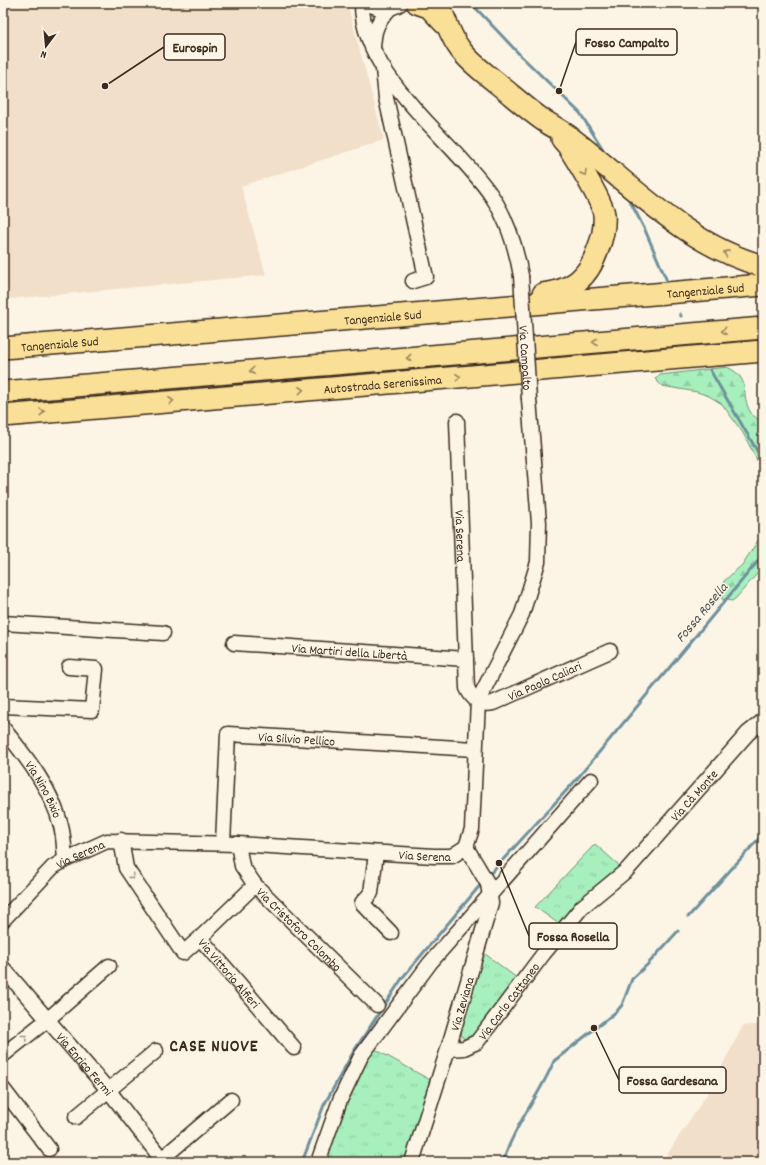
<svg xmlns="http://www.w3.org/2000/svg" width="766" height="1165" viewBox="0 0 766 1165" font-family="Dekko,sans-serif">
  <style>
    .built { fill: #f1dfc9 }
    .grass { fill: url(#grass-tufts); stroke: #718d6e }
    .forest { fill: url(#forest-firs); stroke: #718d6e }
    .lines { fill: none; stroke-linecap: round; stroke-linejoin: round }
    .stream { stroke: #6e909d; stroke-width: 3 }
    .minor-casing { stroke: #3b2a1e; stroke-width: 17 }
    .highway-casing { stroke: #3b2a1e; stroke-width: 24 }
    .minor { stroke: #fcf5e5; stroke-width: 14 }
    .highway { stroke: #fadf96; stroke-width: 21 }
    .minor-bridge-casing { stroke: #3b2a1e; stroke-width: 17; stroke-linecap: butt }
    .minor-bridge { stroke: #fcf5e5; stroke-width: 14 }
    .oneway { stroke: #9a845a }
    .oneway2 { stroke: #9c9082 }
    .labels { text-anchor: middle; stroke-width: 3; stroke-linejoin: round; paint-order: stroke }
    .street-label { font-size: 13px; fill: #3b2a1e; stroke: #fcf5e5 }
    .water-label { font-size: 14px; font-style: italic; fill: #505453; stroke: #fcf5e5 }
    .district-label { font-size: 17px; font-weight: bold; letter-spacing: 1px; fill: #3b2a1e; stroke: #fcf5e5 }
    .leader { fill: none; stroke: #3b2a1e; stroke-width: 1.5 }
    .callout-dot { fill: #3b2a1e; stroke: #fcf5e5; stroke-width: 1.5 }
    .callout { fill: #fcf5e5; stroke: #3b2a1e; stroke-width: 1.5 }
    .callout-label { font-size: 14px; text-anchor: middle; font-weight: bold; fill: #3b2a1e }
  </style>
  <defs>
    <pattern id="grass-tufts" width="24" height="20" patternUnits="userSpaceOnUse"><rect width="24" height="20" fill="#a7f0be"/><path d="M3 7l-1-3M5 7V3M7 7l1-3M15 17l-1-3M17 17v-4M19 17l1-3" fill="none" stroke="#91cea3"/></pattern>
    <pattern id="forest-firs" width="22" height="20" patternUnits="userSpaceOnUse"><rect width="22" height="20" fill="#a7f0be"/><path d="M5 1l3.5 6h-7zM16 11l3.5 6h-7z" fill="#91cea3"/></pattern>
  </defs>
  <rect width="100%" height="100%" fill="#fcf5e5"/>
  <filter id="ink" filterUnits="userSpaceOnUse"><feTurbulence type="fractalNoise" baseFrequency=".025" numOctaves="2"/><feDisplacementMap in="SourceGraphic" scale="8" xChannelSelector="R" yChannelSelector="G"/><feConvolveMatrix kernelMatrix="1 2 1 2 8 2 1 2 1" color-interpolation-filters="sRGB"/></filter>
  <g filter="url(#ink)">
    <path class="built" d="M3 3H347L384 140 241 186 266 275 10 299 3 269Z
      M763 1024V1162H662L707 1094 743 1026Z"/>
    <path class="grass" d="M595 844 621 867 559 924 535 907Z
      M484 953 518 979 474 1036 468 1040 463 1038 461 1034 462 1026Z
      M373 1048 432 1081 405 1162H322L345 1097Z"/>
    <path class="forest" d="M727 367C753 379 739 394 751 413 754 417 760 420 763 424V472L743 433 722 404 709 396 697 392 662 386 655 379 660 375Z
      M763 533V567L736 598 732 601 722 599 720 594 724 581 742 565Z"/>
    <g class="lines">
      <path class="stream" d="M471 3 521 56 580 113 606 154
        M629 199 645 230 667 281
        M680 314 681 316
        M710 370 763 461
        M488 876 576 780 763 555
        M688 917 763 834
        M302 1162 324 1105 354 1051 403 977 482 883
        M503 1162C515 1123 539 1097 554 1061L617 1011 622 1005 632 979 648 964 678 931"/>
      <defs>
        <g id="minor">
          <path d="M362 3C361 76 452 138 491 195 508 220 516 247 521 276"/>
          <path d="M368 3C379 10 390 10 401 3"/>
          <path d="M373 48C374 28 377 23 390 8"/>
          <path d="M383 69 386 98 426 277 413 281"/>
          <path id="s1" d="M457 421 467 688C472 699 481 706 493 703L610 651"/>
          <path d="M3 623 163 633"/>
          <path id="s2" d="M234 643 466 659"/>
          <path d="M3 706 92 710 96 669 69 667"/>
          <path id="s3" d="M3 728C26 757 52 789 61 826 64 837 64 849 65 860"/>
          <path d="M121 840 126 868 183 953 200 938"/>
          <path id="s4" d="M223 843 228 734 474 749"/>
          <path id="s5" d="M238 844 242 866 255 885 377 1005"/>
          <path d="M376 853 371 893 362 903 391 933"/>
          <path id="s6" d="M255 885 200 938 294 1048"/>
          <path id="s7" d="M3 920 53 867 65 860 107 841 238 844 434 856H452L466 847 472 829 478 701 522 614 538 562 539 523 529 399"/>
          <path id="s8" d="M3 968 109 1091 164 1162"/>
          <path id="s9" d="M448 1049 464 1048 477 1042 544 953 582 907 627 870 748 733 763 721"/>
          <path d="M3 1055 47 1020 109 966"/>
          <path d="M3 1089 49 1149"/>
          <path d="M76 1117 156 1051"/>
          <path d="M158 1162 231 1100"/>
          <path d="M318 1162 340 1100 361 1056 430 963 591 780"/>
          <path id="s10" d="M412 1162 448 1049 491 903 488 884 466 847"/>
        </g>
        <g id="highway">
          <path d="M417 3 429 7 444 23"/>
          <path d="M437 3C446 18 449 35 460 49 470 63 485 73 498 84 513 96 527 109 543 120 552 126 562 131 571 138 632 185 686 245 763 266"/>
          <path d="M543 294C573 290 588 278 598 249 602 239 605 225 604 214 602 201 576 159 568 146L562 139"/>
          <path id="s11" d="M3 348 763 285"/>
          <path d="M3 392 763 328"/>
          <path id="s12" d="M3 416 763 351"/>
        </g>
      </defs>
      <use href="#minor" class="minor-casing"/>
      <use href="#highway" class="highway-casing"/>
      <use href="#minor" class="minor"/>
      <use href="#highway" class="highway"/>
      <defs>
        <g id="minor-bridge">
          <path id="s13" d="M521 276 529 399"/>
        </g>
      </defs>
      <use href="#minor-bridge" class="minor-bridge-casing"/>
      <use href="#minor-bridge" class="minor-bridge"/>
    </g>
    <defs><path id="oneway-chevron" d="M-2-3.5L2.5 0L-2 3.5" fill="none" stroke-width="1.6" stroke-linecap="round" stroke-linejoin="round"/></defs>
    <g class="oneway">
      <use href="#oneway-chevron" transform="translate(584 173) rotate(60)"/>
      <use href="#oneway-chevron" transform="translate(726 253) rotate(-156)"/>
      <use href="#oneway-chevron" transform="translate(724 331) rotate(175)"/>
      <use href="#oneway-chevron" transform="translate(595 342) rotate(175)"/>
      <use href="#oneway-chevron" transform="translate(409 358) rotate(175)"/>
      <use href="#oneway-chevron" transform="translate(252 371) rotate(175)"/>
      <use href="#oneway-chevron" transform="translate(458 377) rotate(-5)"/>
      <use href="#oneway-chevron" transform="translate(301 390) rotate(-5)"/>
      <use href="#oneway-chevron" transform="translate(171 401) rotate(-5)"/>
      <use href="#oneway-chevron" transform="translate(42 412) rotate(-5)"/>
    </g>
    <g class="oneway2">
      <use href="#oneway-chevron" transform="translate(132 877) rotate(56)"/>
      <use href="#oneway-chevron" transform="translate(25 1037) rotate(-39)"/>
    </g>
  </g>
  <g class="labels">
    <g class="street-label">
      <text dy="5" stroke="none"><textPath href="#s11" startOffset="705">Tangenziale Sud</textPath></text>
      <text dy="5" stroke="none"><textPath href="#s11" startOffset="381">Tangenziale Sud</textPath></text>
      <text dy="5" stroke="none"><textPath href="#s11" startOffset="57">Tangenziale Sud</textPath></text>
      <text dy="5" stroke="none"><textPath href="#s13" startOffset="82">Via Campalto</textPath></text>
      <text dy="5" stroke="none"><textPath href="#s12" startOffset="381">Autostrada Serenissima</textPath></text>
      <text dy="5" stroke="none"><textPath href="#s1" startOffset="115">Via Serena</textPath></text>
      <text dy="5" stroke="none"><textPath href="#s2" startOffset="116">Via Martiri della Libertà</textPath></text>
      <text dy="5" stroke="none"><textPath href="#s1" startOffset="356">Via Paolo Caliari</textPath></text>
      <text dy="5" stroke="none"><textPath href="#s4" startOffset="178">Via Silvio Pellico</textPath></text>
      <text dy="5" stroke="none"><textPath href="#s3" startOffset="74">Via Nino Bixio</textPath></text>
      <text dy="5" stroke="none"><textPath href="#s9" startOffset="360">Via Cà Monte</textPath></text>
      <text dy="5" stroke="none"><textPath href="#s7" startOffset="451">Via Serena</textPath></text>
      <text dy="5" stroke="none"><textPath href="#s7" startOffset="103">Via Serena</textPath></text>
      <text dy="5" stroke="none"><textPath href="#s5" startOffset="108">Via Cristoforo Colombo</textPath></text>
      <text dy="5" stroke="none"><textPath href="#s6" startOffset="122">Via Vittorio Alfieri</textPath></text>
      <text dy="5" stroke="none"><textPath href="#s9" startOffset="82">Via Carlo Cattaneo</textPath></text>
      <text dy="5" stroke="none"><textPath href="#s10" startOffset="166">Via Zeviana</textPath></text>
      <text dy="5" stroke="none"><textPath href="#s8" startOffset="126">Via Enrico Fermi</textPath></text>
    </g>
    <g class="water-label">
      <text transform="translate(701 612) rotate(-50)" y="5">Fossa Rosella</text>
    </g>
    <g class="district-label">
      <text x="214" y="1051">CASE NUOVE</text>
    </g>
  </g>
  <path class="leader" d="M559 91L576 42M105 86L164 47M499 863L529 936M594 1028L619 1080"/>
  <g class="callout-dot">
    <circle cx="559" cy="91" r="4"/>
    <circle cx="105" cy="86" r="4"/>
    <circle cx="499" cy="863" r="4"/>
    <circle cx="594" cy="1028" r="4"/>
  </g>
  <g class="callout">
    <rect x="576" y="29" width="101" height="26" rx="4"/>
    <rect x="164" y="34" width="61" height="26" rx="4"/>
    <rect x="529" y="923" width="88" height="26" rx="4"/>
    <rect x="619" y="1067" width="107" height="26" rx="4"/>
  </g>
  <g class="callout-label">
    <text x="627" y="47">Fosso Campalto</text>
    <text x="195" y="52">Eurospin</text>
    <text x="573" y="941">Fossa Rosella</text>
    <text x="672" y="1085">Fossa Gardesana</text>
  </g>
  <rect width="766" height="1165" fill="none" stroke="#fcf5e5" stroke-width="16"/>
  <rect x="8" y="8" width="750" height="1149" fill="none" stroke="#3b2a1e" stroke-width="1.5" filter="url(#ink)"/>
  <g transform="translate(46 46) rotate(196)" stroke="#fcf5e5" stroke-width="3" paint-order="stroke">
  <path d="M0-3L7 15L0 10L-7 15Z" fill="#3b2a1e"/>
  <text y="-6" font-size="11" font-weight="bold" text-anchor="middle" fill="#3b2a1e">N</text>
  </g>
</svg>
